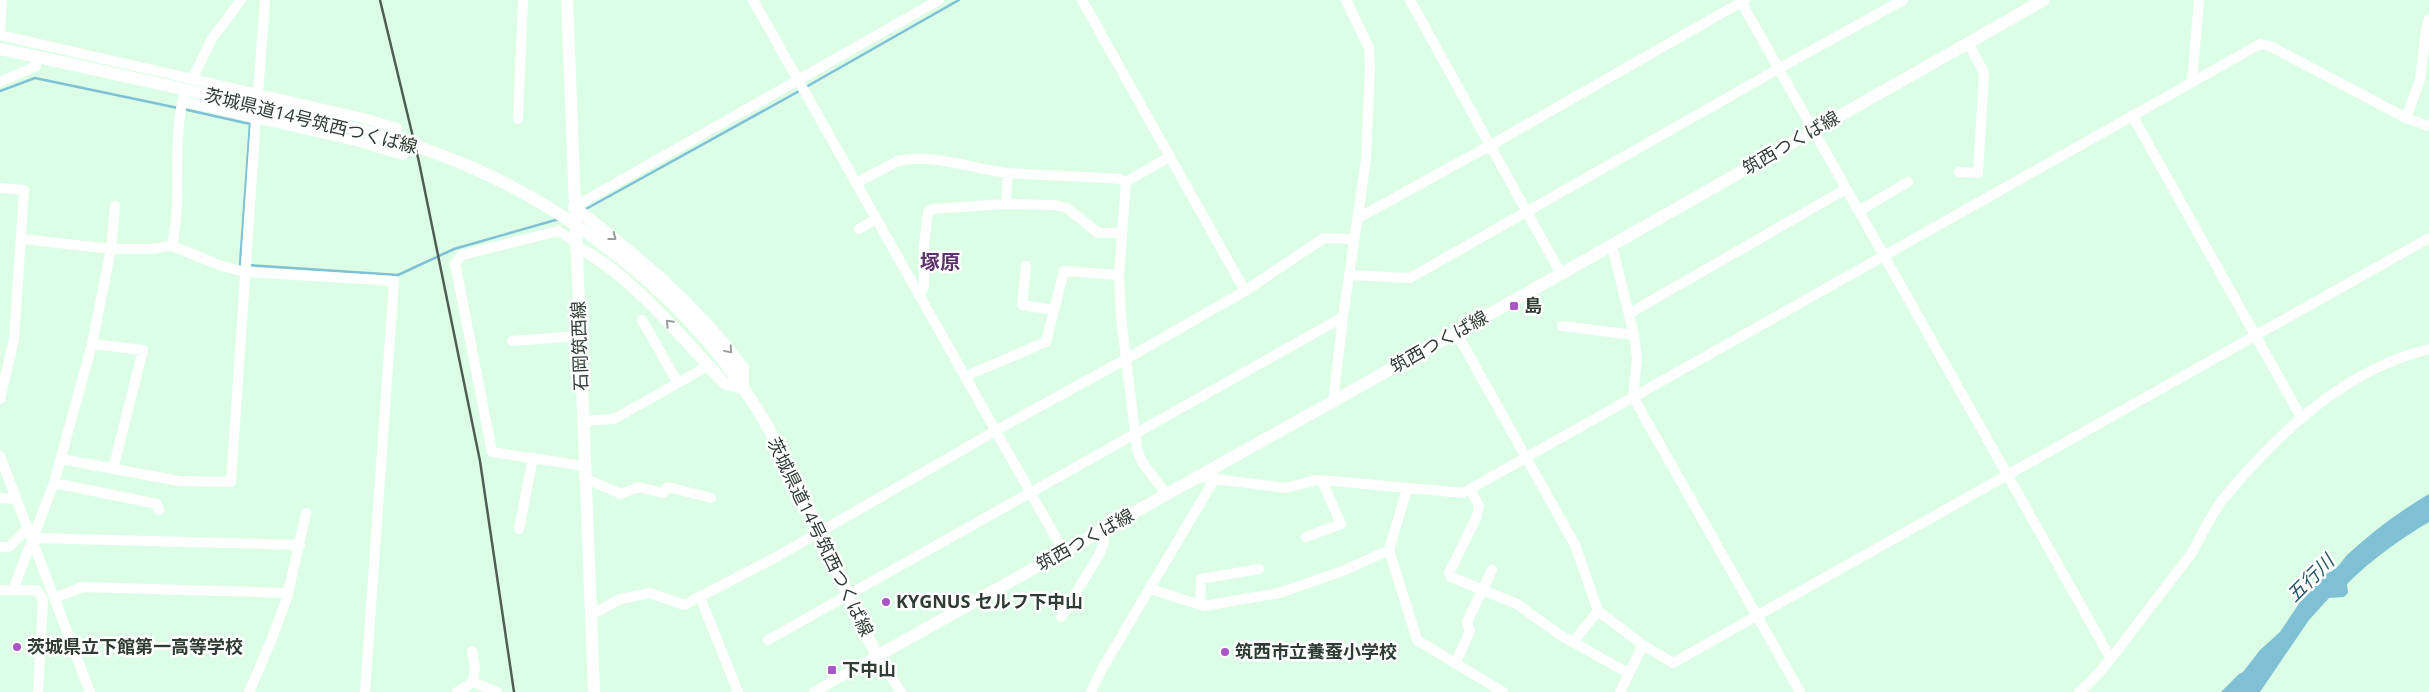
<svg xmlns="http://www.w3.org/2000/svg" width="2429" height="692" viewBox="0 0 2429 692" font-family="'Open Sans','Noto Sans JP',sans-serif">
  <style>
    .water { fill: #7fc0d5 }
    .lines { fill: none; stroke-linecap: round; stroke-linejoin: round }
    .stream { stroke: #7fc0d5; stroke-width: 2.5 }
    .minor { stroke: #fff; stroke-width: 10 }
    .major { stroke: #fff; stroke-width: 12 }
    .rail { stroke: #4e5e53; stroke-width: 2.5 }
    .oneway { stroke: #979e9a }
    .poi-dot { fill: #a856c5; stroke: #fff; stroke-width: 2 }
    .labels { text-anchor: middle; stroke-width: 5; stroke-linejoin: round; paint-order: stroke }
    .street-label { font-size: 18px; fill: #2f3c34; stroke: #fff }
    .poi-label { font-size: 18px; font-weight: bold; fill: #2f3c34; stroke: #fff; text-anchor: start }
    .water-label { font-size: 19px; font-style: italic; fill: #215766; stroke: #fff }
    .quarter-label { font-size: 20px; font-weight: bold; fill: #5b3269; stroke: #fff }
  </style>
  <rect width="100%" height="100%" fill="#dcfde6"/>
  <path class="water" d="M2429 494V522C2399 540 2372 559 2347 584L2348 593 2344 597 2329 598 2309 620 2260 692H2221L2239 674 2243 672 2260 650 2280 632 2300 602 2327 573C2336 571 2341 562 2347 555 2372 532 2400 511 2429 494Z"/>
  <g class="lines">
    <path class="stream" d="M806 87 959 0
      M0 91 35 78 178 108
      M183 109 250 124 240 265H242
      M586 209 801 90
      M247 265 398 275 454 249 559 219"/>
    <path class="minor" d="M753 0 1064 552
      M1082 0 1245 291
      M1410 0 1561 274
      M1740 0 2111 659
      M0 31 2 0
      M0 35 363 118 397 128
      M193 78 211 40 241 0
      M0 82 36 66
      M2192 82 2199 0
      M258 94 265 0
      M182 101 360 142 403 155
      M2132 115 2301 417
      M2406 118 2420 80 2426 30 2429 19
      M518 119 523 0
      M1959 172 1978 173 1984 73 1968 43
      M1126 182 1119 275 1121 317 1137 449 1142 462 1167 495
      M1126 182 1169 157
      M856 183 898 161C934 153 973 169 1008 173 1045 176 1082 176 1119 179L1126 182
      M0 188 24 190 14 339 0 399
      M1006 204 1008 173
      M574 207 939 0
      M1859 211 1908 182
      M1358 218 1491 145 1745 0
      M859 229 876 219
      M23 239 111 249 115 206
      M576 242 558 231 462 255 455 263 492 452 584 466
      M172 246C183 197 171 144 184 95
      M1612 246 1634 335 1637 359 1633 397 1800 692
      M1026 266 1022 305 1054 310
      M1349 275 1410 278 1778 69 1903 0
      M920 294 924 287V245L928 212 932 209 1006 204 1054 205 1067 208 1098 233H1122
      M1630 313 1846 189
      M642 320 678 383
      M1562 326 1634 335
      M1456 332 1575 545 1598 611 1643 645 1673 663 2429 238
      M512 341 579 336
      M92 344 143 350 113 469
      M966 376 1046 342 1064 271 1119 275
      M1333 402 1343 317 1366 160 1370 67 1369 48 1346 0
      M582 421 614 419 708 366
      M0 456 90 692
      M61 459 179 481 231 482 256 118
      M1200 477 1286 488 1316 480 1333 481 1463 493 2260 44 2270 46 2406 118 2429 126
      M584 478 621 494 638 487 663 493 668 487 711 498
      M54 483 157 504 159 510
      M1407 489 1389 550 1417 640 1503 692
      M1470 489 1479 506 1477 516 1449 573 1451 577 1517 604 1560 635 1628 673
      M0 498 16 499
      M519 529 533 458
      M1306 537 1341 524 1322 481
      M33 538 300 545
      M0 547H9L28 528
      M1150 589 1204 606 1279 593 1343 571 1389 550
      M0 590H37L43 600 38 692
      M13 590 54 483 92 344 111 249H151L172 246 222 266 246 272 394 281 365 692
      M700 597 738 692
      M55 598 82 587 288 593
      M1200 605 1201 579 1259 569
      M591 615 620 599 650 593 684 605 778 556 997 430 1126 359 1245 291 1324 238 1354 239
      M1061 617 1099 555 1104 542 1101 531
      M768 640 1343 317
      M1574 641 1598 611
      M1456 662 1470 631 1467 622 1492 570
      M473 682 497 692
      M249 692 271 641 287 598 306 513
      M457 692 473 682 475 668 472 651
      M814 692 877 656 901 692
      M1091 692 1102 669 1215 478
      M1620 692 1643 645
      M2079 692C2105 670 2124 641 2145 614 2160 594 2176 574 2191 554 2202 536 2210 515 2224 498 2277 434 2345 369 2429 349"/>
    <path class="major" d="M567 0 594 692
      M0 49C73 64 145 81 218 97 287 113 357 126 424 149 553 193 680 288 754 404 804 484 834 572 877 656L1561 274 2044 0
      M574 207C637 256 696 304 743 368V388L725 384C691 347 622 264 576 248"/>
    <path class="rail" d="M380 0 419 162 480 461 514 692"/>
  </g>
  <defs><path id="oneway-chevron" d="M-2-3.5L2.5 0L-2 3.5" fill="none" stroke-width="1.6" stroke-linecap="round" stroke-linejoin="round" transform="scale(1.25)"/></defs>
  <g class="oneway">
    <use href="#oneway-chevron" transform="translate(613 237) rotate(37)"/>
    <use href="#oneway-chevron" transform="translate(669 323) rotate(-134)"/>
    <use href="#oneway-chevron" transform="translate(729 350) rotate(50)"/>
  </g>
  <g class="poi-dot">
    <rect x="1509" y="301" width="10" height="10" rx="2.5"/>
    <circle cx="886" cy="602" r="5"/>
    <circle cx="17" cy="647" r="5"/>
    <circle cx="1225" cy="652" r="5"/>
    <rect x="827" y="665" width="10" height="10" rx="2.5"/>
  </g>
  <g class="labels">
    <g class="street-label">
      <text transform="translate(311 121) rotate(14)" y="6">茨城県道14号筑西つくば線</text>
      <text transform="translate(1791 143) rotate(-30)" y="6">筑西つくば線</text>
      <text transform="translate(1439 342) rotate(-29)" y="6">筑西つくば線</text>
      <text transform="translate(580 346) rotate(-92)" y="6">石岡筑西線</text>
      <text transform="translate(820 537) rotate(64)" y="6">茨城県道14号筑西つくば線</text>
      <text transform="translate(1085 540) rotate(-29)" y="6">筑西つくば線</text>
    </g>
    <g class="poi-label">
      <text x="1524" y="312">島</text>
      <text x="896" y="608">KYGNUS セルフ下中山</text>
      <text x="27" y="653">茨城県立下館第一高等学校</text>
      <text x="1235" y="658">筑西市立養蚕小学校</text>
      <text x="842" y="676">下中山</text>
    </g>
    <g class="water-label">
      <text transform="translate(2310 578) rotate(-45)" y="7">五行川</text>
    </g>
    <g class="quarter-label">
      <text x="940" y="269">塚原</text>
    </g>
  </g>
</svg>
